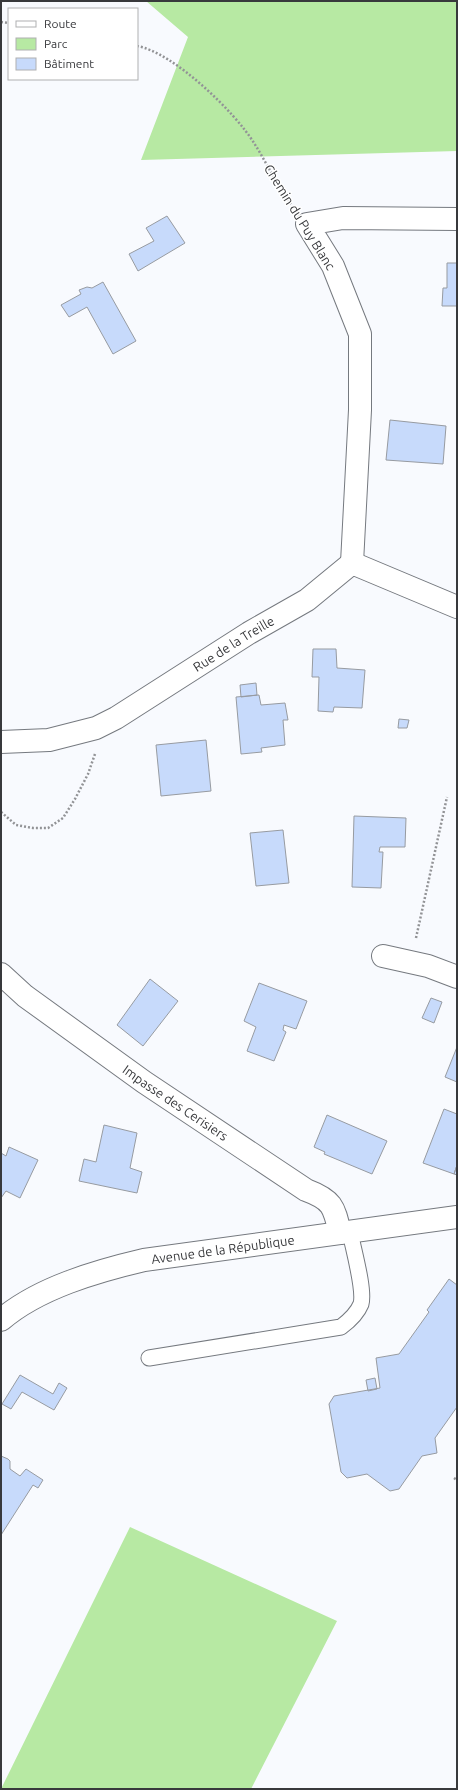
<svg xmlns="http://www.w3.org/2000/svg" width="458" height="1790" viewBox="0 0 458 1790" font-family="Ubuntu,sans-serif">
  <style>
    .green { fill: #b7e9a3 }
    .building { fill: #c7dafb; stroke: #979ba1 }
    .lines { fill: none; stroke-linecap: round; stroke-linejoin: round }
    .lane-casing { stroke: #75797f; stroke-width: 17 }
    .street-casing { stroke: #75797f; stroke-width: 24 }
    .path { stroke: #929396; stroke-width: 2.5; stroke-dasharray: 2 2; stroke-linecap: butt }
    .lane { stroke: #fff; stroke-width: 15 }
    .street { stroke: #fff; stroke-width: 22 }
    .labels { text-anchor: middle; stroke-width: 3; stroke-linejoin: round; paint-order: stroke }
    .street-label { font-size: 13px; fill: #38393c; stroke: #fff }
  </style>
  <rect width="100%" height="100%" fill="#f8fafe"/>
  <path class="green" d="M146 1H457V151L141 160 188 37Z
    M130 1527 337 1621 251 1789H1Z"/>
  <path class="building" d="M167 216 185 243 138 271 129 254 154 241 146 228Z
    M447 263H457V306H442L443 288H447Z
    M103 282 136 341 113 354 87 307 69 317 61 305 81 294 79 290 87 287 92 288Z
    M390 420 446 426 443 464 386 460Z
    M313 649H336L337 668 365 670 362 708 334 707 333 712 318 711 319 677H312Z
    M256 683 257 695 241 697 240 685Z
    M259 695 261 705 285 703 288 720H283L285 745 261 748 262 752 241 754 236 697Z
    M399 719 409 720 407 728H398Z
    M206 740 211 791 161 796 156 745Z
    M354 816 406 818 405 847H380L379 852H383L381 888 352 887Z
    M283 830 289 883 256 886 250 833Z
    M150 979 178 1001 143 1046 117 1025Z
    M259 983 307 1001 296 1029 284 1025 283 1030 286 1032 274 1061 247 1051 256 1027 244 1021Z
    M431 998 442 1002 434 1023 422 1018Z
    M457 1047V1082L445 1077Z
    M444 1109 457 1114V1165L454 1174 423 1163Z
    M327 1115 387 1141 372 1174 324 1154 325 1152 314 1147Z
    M104 1125 137 1133 130 1168 142 1172 137 1193 79 1181 84 1159 96 1162Z
    M9 1147 38 1160 20 1198 6 1191 1 1198V1153L6 1156Z
    M457 1165V1175L454 1174Z
    M449 1279 457 1285V1407L435 1438 437 1453 422 1456 399 1489 390 1491 367 1474 347 1478 341 1472 329 1404 334 1396 380 1388 376 1358 399 1354 429 1312 427 1310Z
    M20 1375 53 1394 59 1383 67 1388 54 1410 22 1392 11 1409 2 1404Z
    M375 1378 377 1389 368 1391 366 1380Z
    M1 1456 8 1459 10 1461V1469L20 1476 26 1469 43 1480 38 1488 33 1485 1 1535Z"/>
  <g class="lines">
    <defs>
      <path id="lane" d="M149 1358 341 1327C349 1321 357 1314 361 1304 365 1290 353 1248 350 1232"/>
      <g id="street">
        <path d="M352 563 360 410V334L333 266 307 224 343 218 457 219"/>
        <path id="s1" d="M1 742 49 740 96 728 116 718 249 633 307 600 352 563 457 607"/>
        <path d="M383 956 428 966 457 977"/>
        <path id="s2" d="M1 974 25 996 144 1082 306 1190C333 1200 334 1207 340 1233"/>
        <path id="s3" d="M1 1320C38 1288 97 1271 144 1260L457 1217"/>
      </g>
    </defs>
    <use href="#lane" class="lane-casing"/>
    <use href="#street" class="street-casing"/>
    <path class="path" d="M1 22 9 23
      M137 46C173 52 235 112 254 143 267 163 277 186 292 205
      M1 812 16 825 33 828H48L63 818 75 799 88 774 95 754
      M416 938 447 797
      M454 1478 457 1480"/>
    <use href="#lane" class="lane"/>
    <use href="#street" class="street"/>
  </g>
  <g class="labels">
    <g class="street-label">
      <text transform="translate(300 217) rotate(58)" y="5">Chemin du Puy Blanc</text>
      <text dy="5" stroke="none"><textPath href="#s1" startOffset="258">Rue de la Treille</textPath></text>
      <text dy="5" stroke="none"><textPath href="#s2" startOffset="217">Impasse des Cerisiers</textPath></text>
      <text dy="5" stroke="none"><textPath href="#s3" startOffset="236">Avenue de la République</textPath></text>
    </g>
  </g>
  <rect width="458" height="1790" fill="none" stroke="#38393c" stroke-width="4"/>
  <rect x="8" y="8" width="130" height="72" fill="#ffffff" stroke="#afb0b1"/>
  <rect x="16" y="21" width="20" height="6" fill="#ffffff" stroke="#afb0b1"/>
  <text x="44" y="28" font-size="12" fill="#38393c">Route</text>
  <rect x="16" y="38" width="20" height="12" fill="#b7e9a3" stroke="#afb0b1"/>
  <text x="44" y="48" font-size="12" fill="#38393c">Parc</text>
  <rect x="16" y="58" width="20" height="12" fill="#c7dafb" stroke="#afb0b1"/>
  <text x="44" y="68" font-size="12" fill="#38393c">Bâtiment</text>
</svg>
